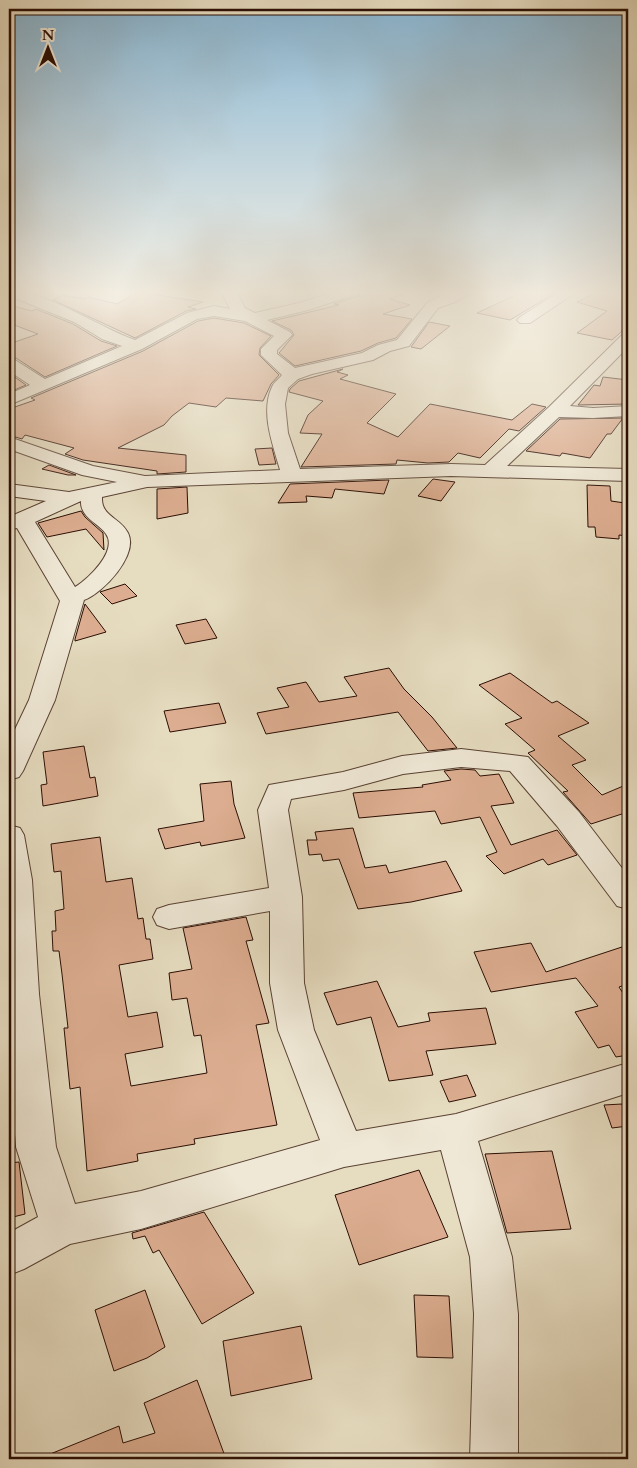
<svg xmlns="http://www.w3.org/2000/svg" width="637" height="1468" viewBox="0 0 637 1468" font-family="Cardo,serif">
  <style>
    .building { fill: #dcad90; stroke: #2a0d03 }
    .lines { fill: none; stroke-linecap: round; stroke-linejoin: round }
    .minor-casing { stroke: #594132; stroke-width: 2 }
    .minor { fill: #efe8d6; fill-rule: evenodd }
  </style>
  <rect width="100%" height="100%" fill="#e6dcc0"/>
  <filter id="stains"><feTurbulence type="fractalNoise" baseFrequency=".004" numOctaves="4"/><feColorMatrix values="0 0 0 0 .2 0 0 0 0 .09 0 0 0 0 .02 0 0 0 .5 -.17"/></filter>
  <radialGradient id="worn" r=".72"><stop offset=".6" stop-color="#630" stop-opacity="0"/><stop offset="1" stop-color="#630" stop-opacity=".3"/></radialGradient>
  <path class="building" d="M361 291H406V293L390 299 410 305 383 314 412 319 396 338 378 343 361 351 295 366 279 353 294 335 291 330 272 321 339 305 334 304 358 296Z
    M524 291H558L510 320 477 313Z
    M600 291H628V326L612 340 577 333 607 311 577 302Z
    M138 292 203 302 188 307 196 309 186 311 135 338 53 300 62 295 85 299 88 297 117 304Z
    M9 305 32 311 36 309 73 324 101 341 117 346 45 377 16 358 9 357V344L38 334 9 323Z
    M214 318 244 323 271 336 260 348 259 355 279 375 271 384 263 401 226 398 216 407 189 403 172 416 164 425 118 448 186 455V472L157 474V471L83 460 65 454 74 448 25 435 22 439 9 435V409L35 400 31 398 143 351 198 321Z
    M429 322 450 326 421 349 411 347Z
    M343 369 337 372 348 375 340 379 396 394 367 423 398 437 430 404 512 420 532 404 546 407 519 431 509 429 480 458 458 453 449 462 428 463 397 460 396 464 301 467 322 434 300 433 308 415 323 401 289 392 290 389 299 381Z
    M9 373 26 385 12 391 9 390Z
    M603 377 628 380V404L578 405 594 385 600 386Z
    M623 418 611 434H607L590 458 562 453 560 456 526 451 560 419Z
    M272 448 276 464 259 465 255 449Z
    M49 465 76 475H68L42 469Z
    M433 479 455 482 441 501 418 496Z
    M389 480 384 494 335 489 332 498 306 496 307 502 278 503 290 484Z
    M587 485 610 486 611 501 625 503V511H628V536L619 535V539L596 537 595 527H588Z
    M187 487 188 513 157 519V489Z
    M81 511 85 517 103 533 104 550 86 529 47 537 38 523Z
    M125 584 137 596 112 604 100 592Z
    M85 604 106 632 75 641V639Z
    M206 619 217 638 185 644 176 625Z
    M389 668 404 689 432 717 457 748 428 751 398 712 266 734 257 713 289 707 277 688 306 682 319 702 357 696 344 677Z
    M510 673 552 703 557 701 589 723 558 736 586 760 572 765 602 795 628 784V812L591 824 563 792 568 791 528 753 535 750 505 724 522 718 479 685Z
    M219 703 226 723 170 732 164 711Z
    M84 746 90 778 95 777 98 796 43 806 41 785 47 784 43 752Z
    M461 769 475 770 480 776 499 774 514 803 491 806 511 845 557 830 577 855 548 865 543 859 504 874 486 856 497 852 480 817 441 824 435 811 359 818 353 793 423 787 422 785 451 780 444 771Z
    M231 781 234 804 245 838 201 846 200 842 165 849 158 829 204 821 200 784Z
    M353 828 365 868 386 865 389 873 446 861 462 891 411 902 358 909 339 859 323 861 321 854 309 855 307 840H317L315 832Z
    M100 837 106 882 132 878 138 919 143 918 146 939H150L153 959 119 965 128 1017 157 1012 163 1047 125 1054 131 1086 207 1073 201 1035 194 1036 187 998 172 1000 169 973 192 969 183 928 246 917 253 940 246 941 269 1023 256 1025 277 1125 194 1139 195 1144 137 1154 138 1161 87 1171 80 1087 70 1089 64 1028H68L62 974 59 951H53L52 931H56L55 911 64 909 61 871 54 872 51 844Z
    M531 943 546 972 628 945V984L619 987 628 1001V1055L616 1057 609 1045 598 1048 575 1012 598 1006 576 978 491 992 474 952Z
    M377 981 398 1027 430 1021 428 1013 486 1008 496 1044 426 1051 433 1075 389 1081 371 1017 337 1025 324 993Z
    M467 1075 476 1096 449 1102 440 1081Z
    M622 1104 628 1126 612 1128 604 1105Z
    M552 1151 571 1229 507 1233 485 1154Z
    M19 1162 25 1214 9 1218V1163Z
    M419 1170 448 1237 359 1265 335 1195Z
    M204 1212 254 1293 202 1324 159 1250 153 1253 145 1236 133 1239 132 1233Z
    M145 1290 165 1347 147 1358 114 1371 95 1310Z
    M414 1295 449 1296 453 1358 417 1357Z
    M301 1326 312 1379 231 1396 223 1341Z
    M197 1380 226 1459H38L119 1426 123 1443 155 1433 144 1403Z"/>
  <g class="lines">
    <defs>
      <path id="minor" d="M9 291C47 291 98 327 135 340L187 313 214 306 230 309 221 291H236L245 308 255 313 299 303 338 291H359L357 294 308 310 267 320 290 332 292 335 277 350V354L295 368 362 353 378 345 397 340 428 302 453 291H470L468 294 455 302 438 308 409 346 390 351 373 360 312 374 298 379 288 388 285 404 288 433 300 469 451 464 485 465 549 407 622 335 628 333V347L570 406 593 408 628 406V416L593 418 559 417 507 466 628 469V481L451 476 147 487 102 497C101 517 120 517 128 533 139 555 103 593 84 600L55 700 23 771 19 777 9 780V742L29 700 60 601 17 528 9 530V517L46 501 9 496V484L69 492 117 482 82 475 9 449V437L93 466 145 476 280 470C273 445 260 412 272 387 274 382 279 379 282 375L261 355V349L274 336 245 321 214 316 197 319 142 349 9 405V394L30 385 9 371V359L15 360 45 379 122 346 102 339 74 322 10 296ZM81 501C80 518 99 523 106 534 118 551 88 579 75 587L35 522Z
        M561 291H578L530 323H520L517 320 520 317Z
        M461 749 528 757 579 812 628 876V909L617 906 557 826 510 771 461 767 403 774 344 790 291 799 288 810 302 897 304 983 314 1030 356 1131 456 1114 628 1063V1093L478 1141 512 1257 518 1314V1459H470L474 1314 470 1257 441 1150 344 1167 141 1229 70 1244 24 1269 9 1275V1233L38 1217 16 1147 9 1058V825L20 828 24 835 32 880 39 994 56 1147 75 1204 141 1191 320 1140 278 1030 270 983V911L169 929 157 925 153 917 157 909 169 905 269 888 258 810 269 785 343 772 402 756Z"/>
    </defs>
    <use href="#minor" class="minor-casing"/>
    <use href="#minor" class="minor"/>
  </g>
  <linearGradient id="sky" x2="0" y2="1"><stop stop-color="#87b6d4"/><stop offset="0.59" stop-color="#f4efe3"/><stop offset="1" stop-color="#f4efe3" stop-opacity="0"/></linearGradient>
  <rect width="637" height="496" fill="url(#sky)"/>
  <rect width="637" height="1468" fill="none" stroke="#e6dcc0" stroke-width="30"/>
  <rect x="10" y="10" width="617" height="1448" fill="none" stroke="#2a0d03" stroke-width="2.5"/>
  <rect x="15" y="15" width="607" height="1438" fill="none" stroke="#2a0d03"/>
  <g transform="translate(48 48)" stroke="#efe8d6" stroke-width="4" paint-order="stroke">
  <path d="M0-4L9 19L0 12L-9 19Z" fill="#2a0d03"/>
  <text y="-8" font-size="14" font-weight="bold" text-anchor="middle" fill="#2a0d03">N</text>
  </g>
  <rect width="100%" height="100%" filter="url(#stains)"/>
  <rect width="100%" height="100%" fill="url(#worn)"/>
</svg>
